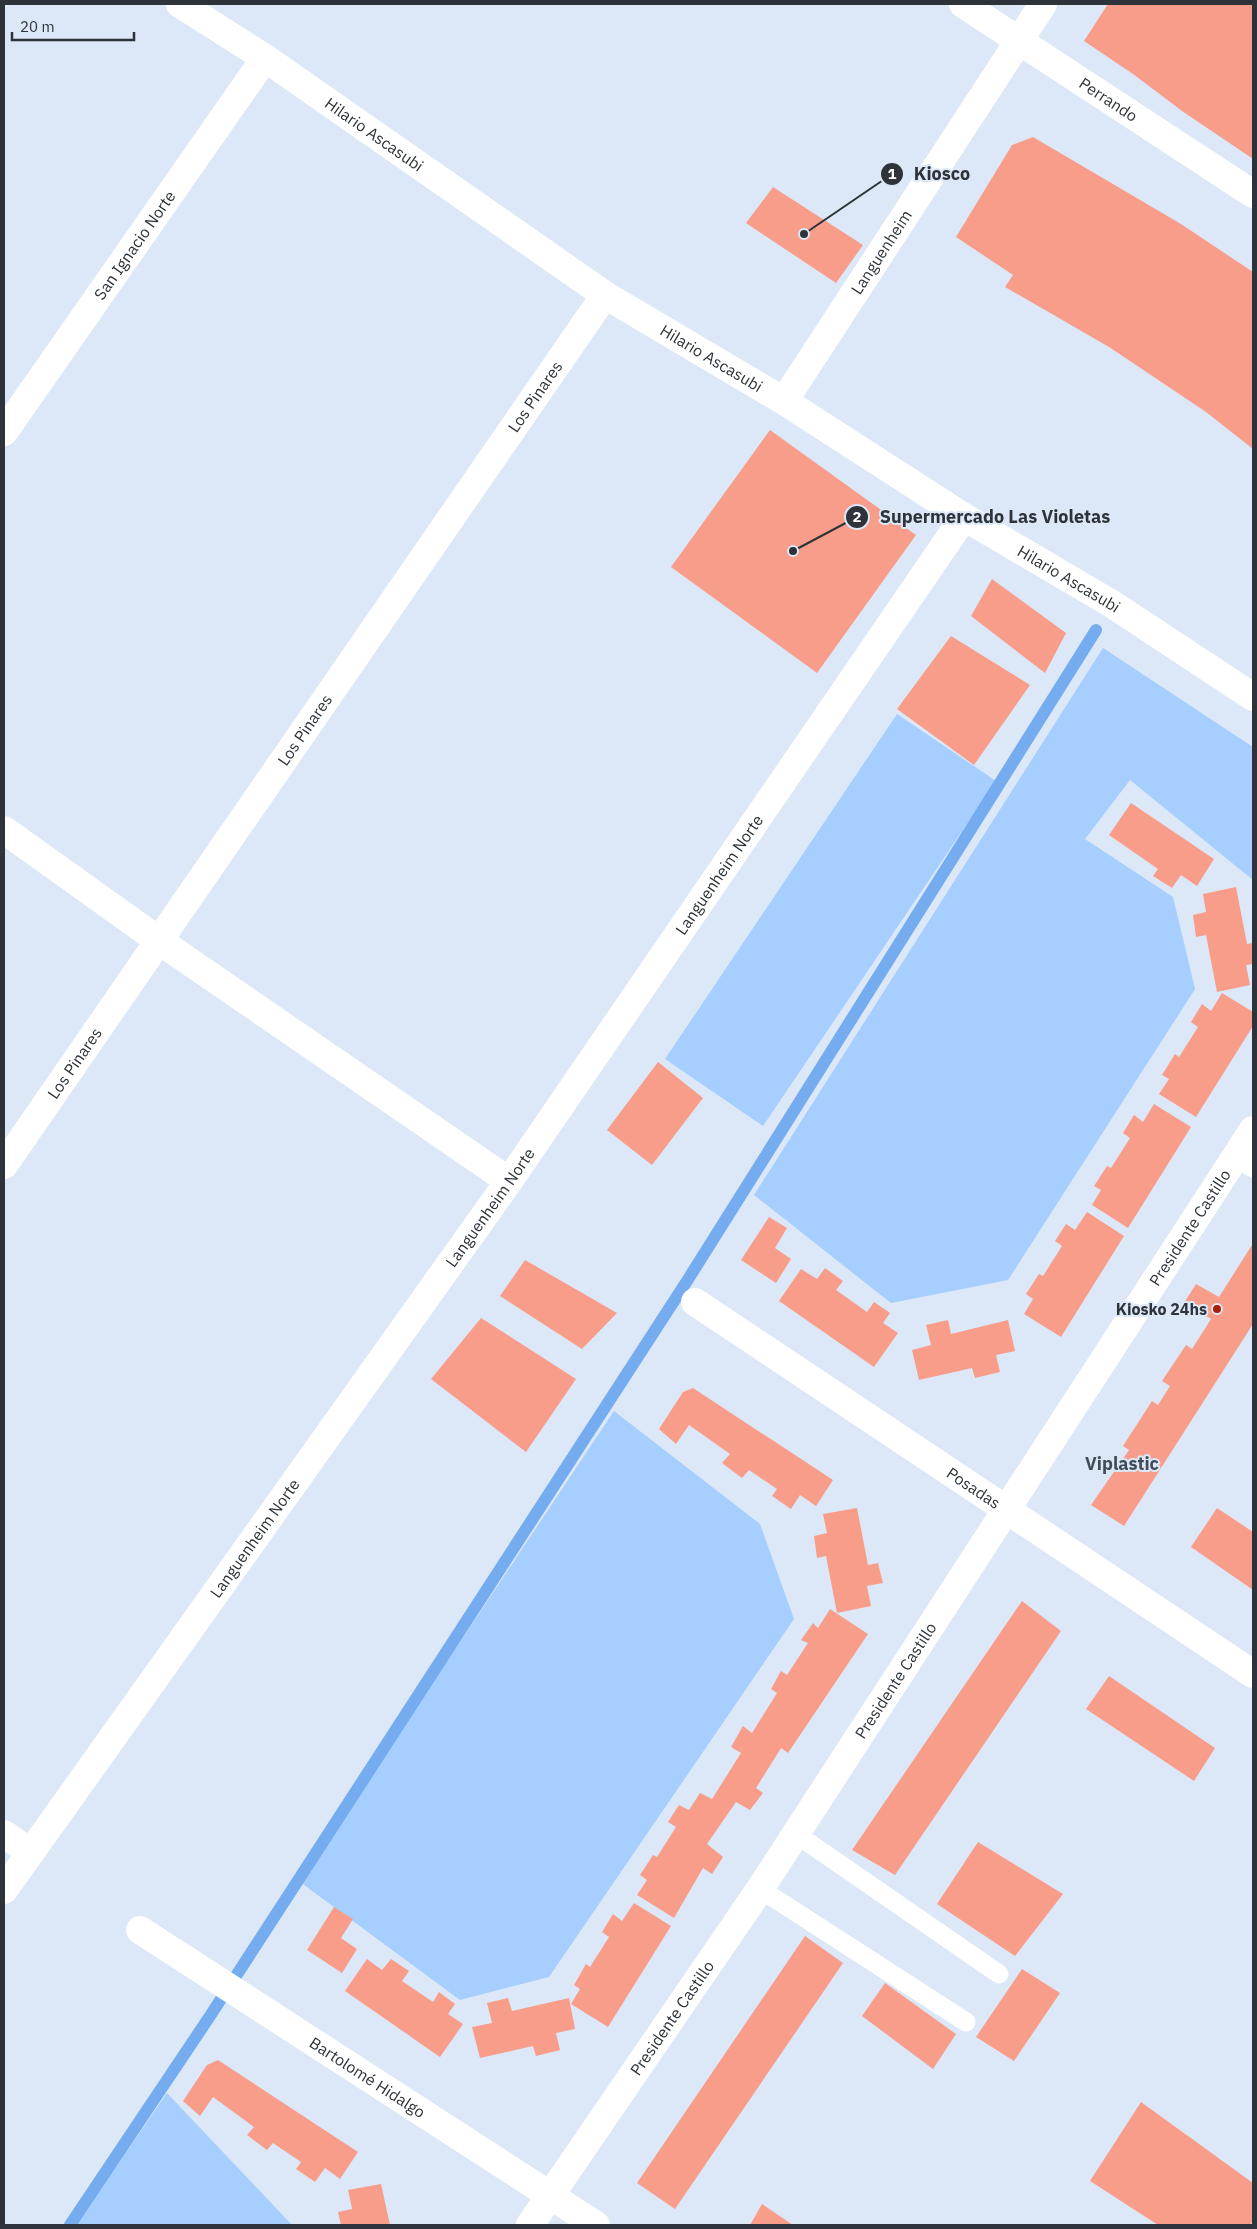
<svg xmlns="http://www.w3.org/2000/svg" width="1257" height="2229" viewBox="0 0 1257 2229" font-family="'IBM Plex Sans',sans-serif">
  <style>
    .green { fill: #a6ceff }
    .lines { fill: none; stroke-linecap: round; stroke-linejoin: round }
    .stream { stroke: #75acef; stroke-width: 12 }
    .building { fill: #f99d8b }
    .service { stroke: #fff; stroke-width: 19 }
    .minor { stroke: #fff; stroke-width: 28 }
    .poi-dot { fill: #ac1e01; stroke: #dce8f7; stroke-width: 2 }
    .labels { text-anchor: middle; stroke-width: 4; stroke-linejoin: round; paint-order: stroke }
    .street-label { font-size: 16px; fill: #2e3339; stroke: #dce8f7 }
    .poi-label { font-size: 16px; font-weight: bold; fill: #2e3339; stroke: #dce8f7; text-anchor: end }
    .neighbourhood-label { font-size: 18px; font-weight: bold; fill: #424c58; stroke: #dce8f7 }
    .leader { fill: none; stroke: #2e3339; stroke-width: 2 }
    .callout-dot { fill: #2e3339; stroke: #dce8f7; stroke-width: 2 }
    .mark-label { font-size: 15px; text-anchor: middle; font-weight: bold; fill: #fff }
    .callout-label { font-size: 18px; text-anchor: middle; font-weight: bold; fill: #2e3339; stroke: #dce8f7; stroke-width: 4; stroke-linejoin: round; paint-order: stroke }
  </style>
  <rect width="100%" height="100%" fill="#dce8f7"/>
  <path class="green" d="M1103 648 1253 747V880L1130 780 1085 839 1173 897 1195 989 1008 1280 891 1303 754 1195Z
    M897 714 996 781 763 1126 665 1059Z
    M614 1411 760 1524 794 1619 549 1977 460 2000 300 1882Z
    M167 2093 292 2225H76Z"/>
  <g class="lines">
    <path class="stream" d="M70 2225 210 2016 687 1281 1096 630"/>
  </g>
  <path class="building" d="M1108 4H1253V159L1182 111 1133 74 1084 41Z
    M1033 137 1181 224 1253 272V449L1206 412 1109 347 1005 287 1013 275 956 237 1012 145Z
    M773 187 863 245 836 283 746 223Z
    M770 430 916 535 817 673 671 567Z
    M992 579 1066 633 1045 673 971 616Z
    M951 636 1030 685 974 765 897 709Z
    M1131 803 1214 859 1197 886 1181 875 1172 888 1153 876 1158 869 1109 835Z
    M1236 887 1247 944 1253 943V964L1246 965 1250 985 1217 992 1206 935 1196 937 1193 915 1206 912 1203 894Z
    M1222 993 1253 1012V1026L1196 1117 1159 1094 1169 1079 1162 1075 1175 1054 1179 1057 1198 1027 1191 1022 1202 1004 1211 1011Z
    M658 1062 703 1098 652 1165 607 1130Z
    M1154 1104 1191 1127 1128 1228 1092 1205 1101 1190 1094 1186 1107 1166 1111 1168 1130 1138 1123 1133 1134 1115 1143 1122Z
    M1087 1212 1124 1236 1061 1337 1024 1314 1033 1299 1026 1294 1039 1274 1043 1276 1062 1246 1055 1241 1066 1224 1075 1230Z
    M769 1217 787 1228 775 1248 791 1259 776 1283 741 1260Z
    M1252 1245 1253 1324 1124 1526 1091 1505 1129 1450 1123 1446 1152 1401 1158 1405 1170 1386 1162 1381 1186 1345 1192 1349 1211 1319 1184 1303 1196 1284 1219 1297Z
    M525 1260 617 1313 582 1349 500 1296Z
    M825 1268 843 1281 836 1290 867 1312 874 1302 890 1313 883 1323 898 1333 874 1367 779 1301 801 1269 817 1279Z
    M481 1318 576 1379 526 1452 431 1379Z
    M948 1320 951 1334 1008 1320 1015 1351 996 1355 1000 1372 975 1378 972 1368 919 1380 912 1350 931 1345 926 1325Z
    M693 1388 833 1480 816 1506 800 1495 791 1509 772 1496 777 1489 749 1470 742 1478 722 1463 730 1454 689 1425 676 1444 659 1429 683 1392Z
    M857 1508 868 1565 878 1563 883 1583 867 1586 871 1606 837 1613 826 1556 817 1558 814 1536 827 1533 823 1514Z
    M1217 1508 1253 1532V1590L1191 1547Z
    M1022 1601 1061 1631 895 1875 852 1850Z
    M830 1609 868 1634 788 1753 781 1748 756 1788 763 1793 750 1810 736 1802 707 1844 723 1857 712 1874 703 1868 674 1918 637 1895 647 1880 640 1875 653 1855 657 1857 676 1827 668 1822 679 1805 689 1810 700 1793 712 1799 741 1753 731 1747 743 1726 752 1733 777 1693 771 1689 781 1671 787 1675 808 1643 801 1640 813 1623 818 1628Z
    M1109 1676 1215 1748 1194 1781 1086 1709Z
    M978 1842 1063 1894 1015 1956 937 1904Z
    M634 1903 671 1926 608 2027 571 2004 580 1989 574 1985 586 1964 590 1967 609 1937 602 1932 613 1914 622 1921Z
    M334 1907 353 1919 341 1938 357 1949 342 1973 307 1950Z
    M805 1936 843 1963 675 2209 637 2183Z
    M367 1959 382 1970 391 1959 409 1971 402 1981 433 2002 439 1992 455 2004 448 2014 463 2024 440 2057 345 1991Z
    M1022 1969 1060 1993 1014 2061 976 2037Z
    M885 1983 956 2034 933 2069 862 2016Z
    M508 1998 512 2011 569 1998 575 2029 556 2033 560 2050 536 2056 533 2046 480 2058 472 2027 492 2023 487 2003Z
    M218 2060 358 2152 340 2179 325 2168 315 2182 296 2169 301 2162 273 2143 267 2150 247 2135 254 2127 213 2097 200 2116 183 2101 207 2065Z
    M1141 2102 1253 2183V2221L1250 2225H1158L1090 2181Z
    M381 2184 390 2225H341L338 2212 352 2209 348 2190Z
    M762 2204 793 2225H750Z"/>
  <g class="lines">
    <path class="service" d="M1236 1158 1253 1168
      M796 1834 999 1974
      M760 1889 966 2022"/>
    <g class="minor">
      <path id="s1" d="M180 4 265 58 605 295 784 401 964 517 1112 604 1253 697"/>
      <path id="s2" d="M963 4 1253 194"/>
      <path id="s3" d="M784 401 1043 4"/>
      <path id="s4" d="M4 432 265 58"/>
      <path d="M4 830 158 940 509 1181"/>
      <path id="s5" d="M4 1165 605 295"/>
      <path id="s6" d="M695 1302 1253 1674"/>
      <path d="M4 1834 30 1852"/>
      <path id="s7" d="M4 1890 509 1181 964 517"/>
      <path id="s8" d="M140 1930 596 2225"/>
      <path id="s9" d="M530 2225 760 1889 1253 1130"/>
    </g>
  </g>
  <circle class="poi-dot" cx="1217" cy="1309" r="5"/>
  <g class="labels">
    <g class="street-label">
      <text dy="6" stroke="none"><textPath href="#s2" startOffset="174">Perrando</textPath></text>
      <text dy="6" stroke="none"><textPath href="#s1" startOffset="234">Hilario Ascasubi</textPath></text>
      <text dy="6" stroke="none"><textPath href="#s4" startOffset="228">San Ignacio Norte</textPath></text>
      <text dy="6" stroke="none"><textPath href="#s3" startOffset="178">Languenheim</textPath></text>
      <text dy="6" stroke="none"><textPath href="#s1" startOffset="639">Hilario Ascasubi</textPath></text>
      <text dy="6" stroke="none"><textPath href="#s5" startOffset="934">Los Pinares</textPath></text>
      <text dy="6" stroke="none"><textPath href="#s1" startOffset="1059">Hilario Ascasubi</textPath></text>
      <text dy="6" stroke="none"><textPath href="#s5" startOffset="529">Los Pinares</textPath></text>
      <text dy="6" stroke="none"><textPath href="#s7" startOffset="1242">Languenheim Norte</textPath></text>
      <text dy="6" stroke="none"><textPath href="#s5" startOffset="124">Los Pinares</textPath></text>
      <text dy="6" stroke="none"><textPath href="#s7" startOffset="838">Languenheim Norte</textPath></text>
      <text dy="6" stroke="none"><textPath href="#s9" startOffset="1196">Presidente Castillo</textPath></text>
      <text dy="6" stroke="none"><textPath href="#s6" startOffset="335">Posadas</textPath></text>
      <text dy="6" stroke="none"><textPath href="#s7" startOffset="432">Languenheim Norte</textPath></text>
      <text dy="6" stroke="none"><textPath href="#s9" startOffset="656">Presidente Castillo</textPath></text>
      <text dy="6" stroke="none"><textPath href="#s9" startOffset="251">Presidente Castillo</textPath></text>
      <text dy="6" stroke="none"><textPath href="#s8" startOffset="271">Bartolomé Hidalgo</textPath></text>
    </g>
    <g class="poi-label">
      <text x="1207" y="1315">Kiosko 24hs</text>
    </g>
    <g class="neighbourhood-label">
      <text x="1122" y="1470">Viplastic</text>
    </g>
  </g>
  <path class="leader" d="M804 234L892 174M793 551L857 517"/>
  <g class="callout-dot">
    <circle cx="804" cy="234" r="5"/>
    <circle cx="793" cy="551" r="5"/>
    <circle cx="892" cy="174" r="12"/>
    <circle cx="857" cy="517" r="12"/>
  </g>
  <g class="mark-label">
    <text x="892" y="179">1</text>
    <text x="857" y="522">2</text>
  </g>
  <g class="callout-label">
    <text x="942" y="180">Kiosco</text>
    <text x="995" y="523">Supermercado Las Violetas</text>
  </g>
  <rect width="1257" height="2229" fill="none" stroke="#2e3339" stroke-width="10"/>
  <path d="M12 32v8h122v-8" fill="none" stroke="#2e3339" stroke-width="2.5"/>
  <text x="20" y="32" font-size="15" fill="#2e3339" stroke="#dce8f7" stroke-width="4" paint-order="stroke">20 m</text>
</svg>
